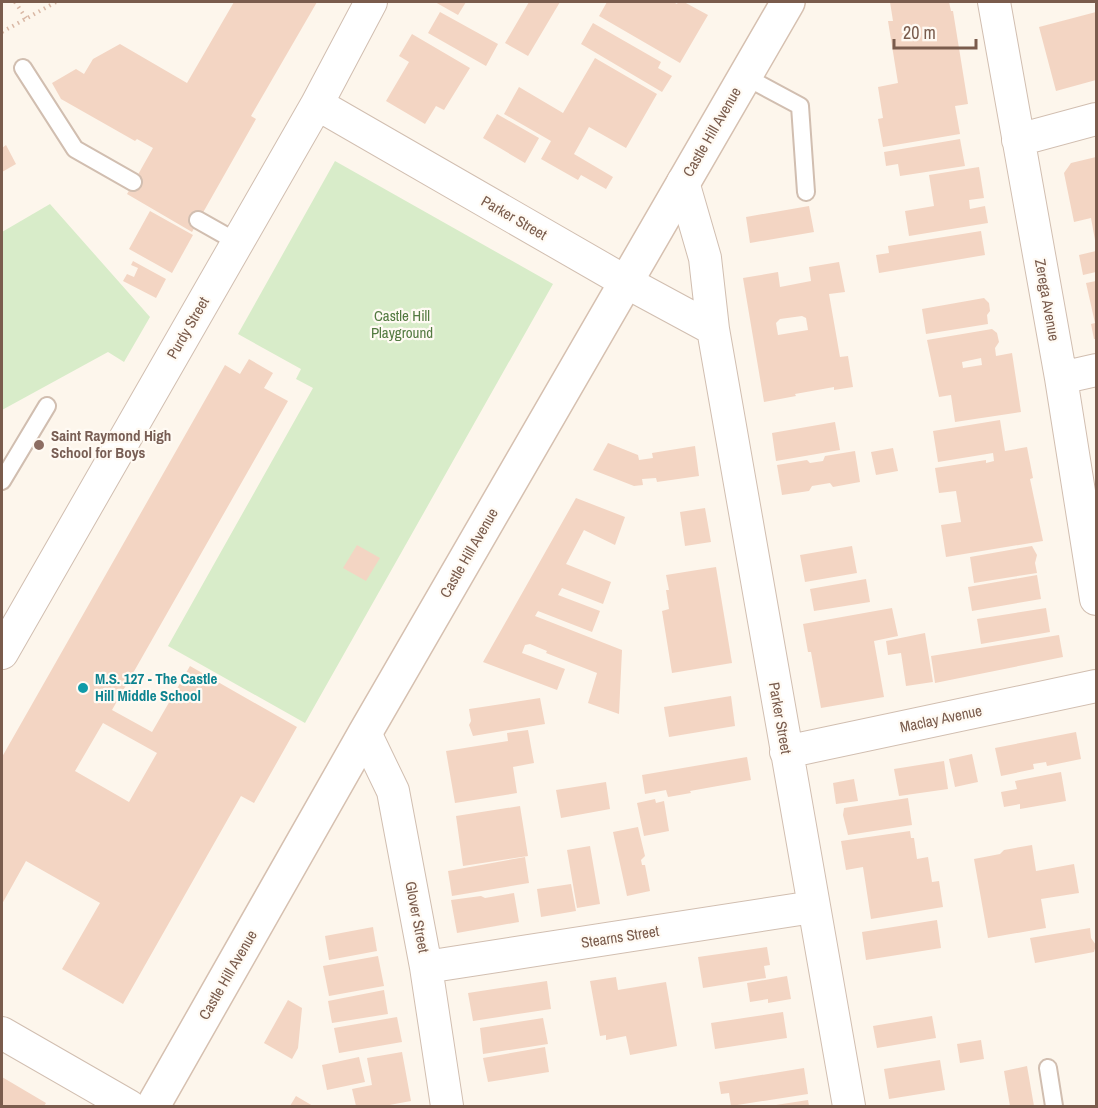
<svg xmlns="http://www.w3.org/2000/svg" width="1098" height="1108" viewBox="0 0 1098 1108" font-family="'Archivo Narrow',sans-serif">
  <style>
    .green { fill: #d8ecc9 }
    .building { fill: #f3d5c3; fill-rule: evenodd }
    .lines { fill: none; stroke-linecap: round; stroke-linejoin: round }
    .lane-casing { stroke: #d1beb0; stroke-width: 20 }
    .street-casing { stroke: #d1beb0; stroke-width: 34 }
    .secondary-casing { stroke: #d6c0b0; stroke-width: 36 }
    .path { stroke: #d9b8a5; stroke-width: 4; stroke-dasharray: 1.5 4.5; stroke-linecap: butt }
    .lane { stroke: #fff; stroke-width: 16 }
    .street { stroke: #fff; stroke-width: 32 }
    .secondary { stroke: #fff; stroke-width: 33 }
    .education-dot { fill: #8d6e63; stroke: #fffaf3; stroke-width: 2 }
    .culture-dot { fill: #0f9aa8; stroke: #fffaf3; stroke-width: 2 }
    .labels { text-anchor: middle; stroke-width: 4.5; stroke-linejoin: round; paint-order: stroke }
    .street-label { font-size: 15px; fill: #7a5c4d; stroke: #fffaf3 }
    .park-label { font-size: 15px; fill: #537a41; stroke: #fffaf3 }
    .education-label { font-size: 15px; font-weight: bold; fill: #785e54; stroke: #fffaf3; text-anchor: start }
    .culture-label { font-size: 15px; font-weight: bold; fill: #0d838f; stroke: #fffaf3; text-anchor: start }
  </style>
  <rect width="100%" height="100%" fill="#fdf6ec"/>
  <path class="green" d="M335 161 553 284 305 723 168 646 313 388 296 379 301 369 238 334Z
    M50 204 150 317 124 362 108 352 2 410V232Z"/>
  <path class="building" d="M234 2H317L251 116 256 119 192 232 127 194 153 148 137 139 135 141 61 99 52 83 76 69 84 74 93 59 120 44 187 83Z
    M435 2H466L458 15Z
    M529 2H560L528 56 505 43Z
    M607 2H673L677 4 678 2H684L708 15 680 63 599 16Z
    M890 2H949L951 11H953L968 104 955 106 960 134 883 147 878 119 883 118 878 87 898 83 888 21H893Z
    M440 12 498 44 486 66 428 33Z
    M1096 12V80L1056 91 1039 27Z
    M593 23 661 62 658 68 672 76 662 92 581 44Z
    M412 34 470 68 444 110 436 106 425 124 386 101 409 62 399 56Z
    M595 58 657 94 626 148 589 127 574 154 613 177 606 189 581 175 578 180 541 159 551 141 504 114 519 87 563 113Z
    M497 114 539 138 525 163 483 138Z
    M960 139 965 166 900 176 898 164 886 166 884 152Z
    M6 145 16 164 2 172V148Z
    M1096 157V240H1095L1091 218 1074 222 1064 173 1071 163Z
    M979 167 984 198 969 200 970 209 985 206 988 223 909 236 905 211 934 206 929 175Z
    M809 206 814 232 750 243 746 217Z
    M150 211 193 235 172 273 129 249Z
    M981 231 985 255 879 273 876 255 889 253 888 246Z
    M1096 251V272L1083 275 1079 255Z
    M133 261 166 279 156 298 123 281 127 274 134 277 138 268 131 265Z
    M839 262 845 292 829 294 840 357 848 356 853 387 834 390V387L795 394 796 396 764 402 743 278 778 272 780 287 811 281 809 267ZM802 316 806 318 808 330 778 335 776 323 780 319Z
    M1096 281V339H1094L1091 324 1095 323 1086 283Z
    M984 298 989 303 990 311 987 315 988 324 926 334 922 309Z
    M992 329 997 333 999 342 995 348 996 356 1012 353 1021 412 955 422 951 395 939 397 927 340ZM981 358 982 365 963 368 962 362Z
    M249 359 273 373 264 388 288 401 112 710 152 732 190 666 297 727 254 803 241 796 123 1004 62 969 100 903 26 861 2 904V757L225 365 240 374ZM103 723 157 753 129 802 75 771Z
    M1000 420 1005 451 1027 447 1033 478 1030 479 1043 541 946 557 941 525 961 522 956 491 939 493 935 468 986 460V463L994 461 993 453 938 462 933 431Z
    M835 422 840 450 776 461 772 433Z
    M608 443 638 455 639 460 653 458 652 453 695 446 699 476 657 482 656 478 642 479 643 485 634 486 593 470Z
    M893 448 898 471 876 475 871 452Z
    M855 451 860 482 833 487 830 483 812 486 809 491 782 495 777 465 807 460 810 463 823 461 825 456Z
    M576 498 625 517 615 545 584 530 566 564 611 582 603 604 562 588 558 595 600 611 592 632 538 611 535 616 622 650 619 714 588 703 597 673 546 653 547 651 530 644 525 645 522 653 565 669 557 690 483 662Z
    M705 508 711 542 685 546 680 512Z
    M357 545 380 558 366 581 343 568Z
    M852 546 857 573 805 582 800 555Z
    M1032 546 1037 555 1035 563 1037 573 974 583 970 557Z
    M716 567 732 663 672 673 662 611 669 609 666 590H669L666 575Z
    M1037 575 1041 599 972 611 968 587Z
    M866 579 870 602 814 611 810 589Z
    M892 608 898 636 874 641 884 697 821 708 811 652H808L803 624Z
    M1046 608 1050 632 981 644 977 619Z
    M925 633 933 682 906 686 901 653 888 655 886 641Z
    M1059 635 1063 657 935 683 931 656Z
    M731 696 735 726 669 737 664 707Z
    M540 698 545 724 473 736 469 725 471 721 469 709Z
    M528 730 534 763 513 767 517 793 455 803 446 751 508 741 507 733Z
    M1076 732 1081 759 1047 766 1046 762 1033 764 1034 769 1001 776 995 748Z
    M972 754 978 782 955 787 949 759Z
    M747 757 751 780 690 791 691 793 668 797 666 790 645 794 642 775Z
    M944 761 948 789 899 796 894 769Z
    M1061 772 1066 801 1020 809V804L1004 807 1001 792 1017 789 1015 781Z
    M854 779 858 801 836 804 833 783Z
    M606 782 610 809 561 818 556 790Z
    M908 798 912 825 848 835 843 815 844 808Z
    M655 799 656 803 664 801 669 831 644 836 637 803Z
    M520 806 528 856 463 866 456 816Z
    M638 827 645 856 641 860 642 865H645L650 891 627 896 613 832Z
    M910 831 911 838H914L917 859 928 857 932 882 939 881 943 907 871 919 863 867 846 870 841 841Z
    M1032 845 1036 871 1074 864 1079 893 1041 899 1046 928 988 938 974 859 1000 854 1004 850Z
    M590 846 600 904 577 908 567 850Z
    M525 857 529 883 452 896 448 871Z
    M571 884 576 911 541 917 537 889Z
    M514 893 519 922 457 933 451 900 481 896 485 898Z
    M937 920 941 948 866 960 862 932Z
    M373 927 377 951 329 960 325 936Z
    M1090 928 1091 938 1096 945 1094 952 1035 963 1030 938Z
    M767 947 770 965 764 966 766 978 703 988 698 957Z
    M378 956 384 986 329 996 323 966Z
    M787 976 791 999 768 1003V999L750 1002 747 983Z
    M616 977 618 990 666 982 677 1046 630 1055 626 1036 606 1040V1035L600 1036 590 981Z
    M547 981 551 1009 473 1021 468 993Z
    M384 990 388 1014 332 1023 328 1001Z
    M288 1000 302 1008 298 1048 292 1059 264 1043Z
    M783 1012 787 1038 715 1049 711 1023Z
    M932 1016 936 1038 877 1048 873 1026Z
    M397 1017 402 1042 339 1053 334 1028Z
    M543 1018 548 1044 483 1054 480 1028Z
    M981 1040 984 1059 960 1063 957 1044Z
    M545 1047 549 1072 488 1082 483 1058Z
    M402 1052 411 1101 384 1106H356L352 1089 372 1085 367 1058Z
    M359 1057 365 1082 327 1090 322 1065Z
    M940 1060 945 1090 889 1099 884 1069Z
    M1027 1066 1034 1106H1010L1004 1071Z
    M804 1068 808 1094 731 1106 729 1093 721 1094 719 1082Z
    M2 1077 46 1103 44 1106H2Z
    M296 1096 313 1106H290Z
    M808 1100 809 1106H776V1105Z"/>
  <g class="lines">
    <defs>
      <path id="lane" d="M23 68 75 149 133 182
        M744 76 800 106 806 192
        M198 220 237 242
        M2 481 47 406
        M1048 1068 1054 1106"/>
      <path id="street" d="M994 2 1061 378 1096 599
        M317 104 626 282 713 329 849 1106
        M1018 140 1096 119
        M683 182 705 258 713 329
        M1061 378 1096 370
        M2 653 317 104 371 2
        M365 733 393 791 426 967 447 1106
        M786 752 1096 686
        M426 967 813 907
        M2 1033 129 1106"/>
      <path id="secondary" d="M153 1106 365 733 788 2"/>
    </defs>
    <use href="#lane" class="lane-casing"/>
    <use href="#street" class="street-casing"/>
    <use href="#secondary" class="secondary-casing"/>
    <path class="path" d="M15 2 26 18
      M2 32 56 2"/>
    <use href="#lane" class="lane"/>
    <use href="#street" class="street"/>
    <use href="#secondary" class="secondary"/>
  </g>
  <circle class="education-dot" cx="39" cy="445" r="6"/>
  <circle class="culture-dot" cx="83" cy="688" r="6"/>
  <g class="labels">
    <g class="street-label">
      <text transform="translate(712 132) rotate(-60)" y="5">Castle Hill Avenue</text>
      <text transform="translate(514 218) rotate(30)" y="5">Parker Street</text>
      <text transform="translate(1047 300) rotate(80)" y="5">Zerega Avenue</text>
      <text transform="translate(188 328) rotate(-60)" y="5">Purdy Street</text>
      <text transform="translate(469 553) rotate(-60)" y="5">Castle Hill Avenue</text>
      <text transform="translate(780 718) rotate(80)" y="5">Parker Street</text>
      <text transform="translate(941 719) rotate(-12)" y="5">Maclay Avenue</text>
      <text transform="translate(417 917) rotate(79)" y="5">Glover Street</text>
      <text transform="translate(620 937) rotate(-9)" y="5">Stearns Street</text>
      <text transform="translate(228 975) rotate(-60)" y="5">Castle Hill Avenue</text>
    </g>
    <g class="park-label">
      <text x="402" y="321">Castle Hill<tspan x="402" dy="17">Playground</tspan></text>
    </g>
    <g class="education-label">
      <text x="51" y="441">Saint Raymond High<tspan x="51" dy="17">School for Boys</tspan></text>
    </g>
    <g class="culture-label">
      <text x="95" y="684">M.S. 127 - The Castle<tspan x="95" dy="17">Hill Middle School</tspan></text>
    </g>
  </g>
  <rect width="1098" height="1108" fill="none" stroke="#7a5c4d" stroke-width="6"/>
  <path d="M894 39v9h82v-9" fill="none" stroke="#7a5c4d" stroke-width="3"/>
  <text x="903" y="39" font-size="18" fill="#7a5c4d" stroke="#fffaf3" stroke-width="4.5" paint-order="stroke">20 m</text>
</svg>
